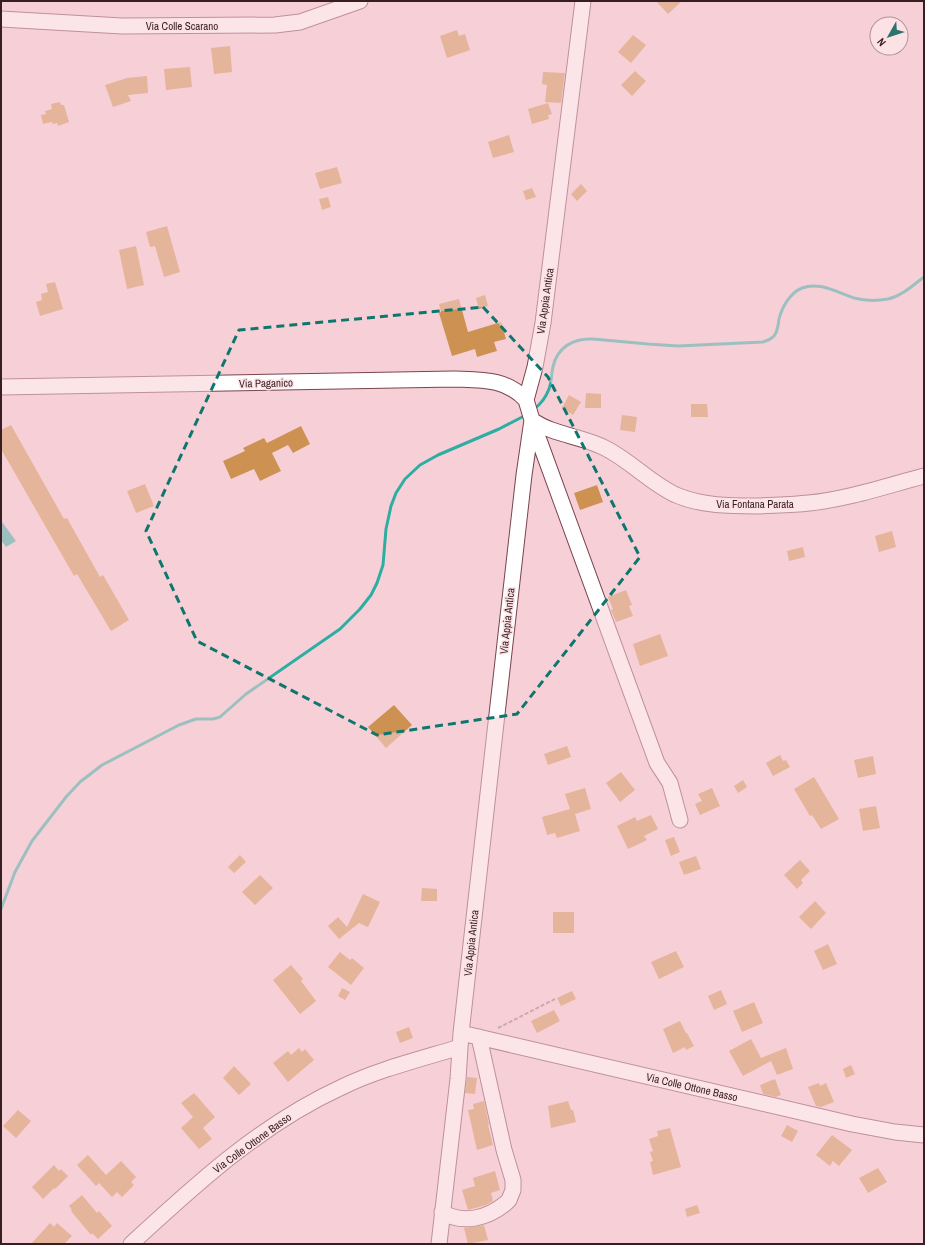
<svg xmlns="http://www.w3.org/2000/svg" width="925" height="1245" viewBox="0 0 925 1245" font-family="'Archivo Narrow',sans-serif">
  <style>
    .water { fill: #2eada3 }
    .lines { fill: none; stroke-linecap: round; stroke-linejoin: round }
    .stream { stroke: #2eada3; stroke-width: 3 }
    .building { fill: #cd9252 }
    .minor-casing { stroke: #79444f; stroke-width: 17 }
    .path { stroke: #9c7c82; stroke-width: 2; stroke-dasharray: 4 2; stroke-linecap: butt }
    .minor { stroke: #fff; stroke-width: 15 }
    .marked { fill: none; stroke: #0f766e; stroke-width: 3; stroke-dasharray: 8 5; stroke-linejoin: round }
    .labels { text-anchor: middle; stroke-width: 3; stroke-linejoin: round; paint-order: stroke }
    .street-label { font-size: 11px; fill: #361e23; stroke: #fce1e5 }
  </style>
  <rect width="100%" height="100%" fill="#f7d0d7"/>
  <path class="water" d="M2 522 16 541 6 547 1 540V523Z"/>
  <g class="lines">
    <path class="stream" d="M534 409C541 404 546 397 549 389 552 382 551 374 553 367 557 347 574 338 593 339L648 344 678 346 763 342C767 341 771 339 774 336 778 331 778 325 779 319 782 307 790 293 802 288 820 281 838 293 854 298 865 301 877 301 888 299 902 296 913 285 924 277
      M1 909 15 872 32 841 66 797 80 782 102 765 179 725 196 719H213L220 717 246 694 340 629 360 609 371 595 377 583 383 565 386 529 391 506 396 493 405 479 420 465 438 455 499 429 526 415"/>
  </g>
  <path class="building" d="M656 1H682L668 14Z
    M457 30 459 36 465 34 470 50 447 58 440 36Z
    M633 35 646 45 631 63 618 52Z
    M230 46 232 72 214 74 211 48Z
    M190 67 192 87 166 90 164 69Z
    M635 71 646 81 632 96 621 85Z
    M543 72 565 73 561 103 545 102 547 85 542 84Z
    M147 76 148 93 128 95 131 101 113 107 105 85 127 78Z
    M60 102 61 105H64L69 122 58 126 57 123 53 124 52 122 43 124 41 115 46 114 45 111 52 109 51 104Z
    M548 103 552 114 548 115 549 119 532 124 528 109Z
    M509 135 514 152 493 158 488 142Z
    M337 167 342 183 320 189 315 173Z
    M581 184 587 191 577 201 571 194Z
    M532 188 536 197 526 200 523 191Z
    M328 197 331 207 322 210 319 199Z
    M167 226 180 272 164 277 155 246 150 247 146 232Z
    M136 246 144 285 127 289 119 250Z
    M55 282 63 309 40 316 36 302 42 300 41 294 48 292 46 284Z
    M485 295 488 306 479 309 476 298Z
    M459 299 468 332 501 322 506 339 494 342 497 351 477 357 475 349 452 356 439 313 441 312 439 304Z
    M586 393 601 394V408H585Z
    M569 395 581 402 573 415 562 408Z
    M691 404H707L708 417H691Z
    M622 415 637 417 635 432 620 430Z
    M11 425 64 519 67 518 100 577 103 575 129 620 111 631 77 574 74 576 1 449V430Z
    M301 426 310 444 293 453 288 445 272 453 281 471 260 481 254 469 231 479 223 461 245 451 243 448 264 438 267 443Z
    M145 484 154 506 136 513 127 491Z
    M597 485 603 502 580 510 574 493Z
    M892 531 896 547 879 552 875 536Z
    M803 547 805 557 789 561 787 551Z
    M626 590 632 605 629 606 633 616 616 622 611 610 613 609 608 597Z
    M660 634 668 656 640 666 633 644Z
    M394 705 412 725 386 748 368 727Z
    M567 746 571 757 548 765 544 754Z
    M780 755 783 761 786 760 790 767 773 776 766 763Z
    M873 756 876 774 858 778 854 760Z
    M621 772 635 790 620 802 606 783Z
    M814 777 839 819 821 829 812 815 810 816 794 789Z
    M743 780 747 787 738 793 734 786Z
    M585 788 591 809 575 814 580 831 557 838 555 833 547 835 542 817 570 809 565 794Z
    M712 788 720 806 700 815 695 804 702 801 698 794Z
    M876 806 880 828 863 831 859 809Z
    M651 815 658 829 644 836 647 840 628 849 617 826 635 817 637 821Z
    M674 837 680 852 671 856 665 840Z
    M240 855 246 862 234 873 228 867Z
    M696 856 701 869 684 875 679 862Z
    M800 860 810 871 801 880 803 883 797 889 784 875Z
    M260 875 273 888 255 905 242 892Z
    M422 888 437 889V901H421Z
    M363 894 380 902 368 927 359 923 339 939 328 926 338 917 347 927Z
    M815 901 826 913 811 929 799 917Z
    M553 912H574V933H553Z
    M828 944 837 964 823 970 814 951Z
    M676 951 684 967 659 979 651 962Z
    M340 952 350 960 352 958 364 968 351 985 328 967Z
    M291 965 303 979 301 981 316 1001 300 1014 273 980Z
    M342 988 350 992 345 1000 338 996Z
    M721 990 727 1004 714 1010 708 996Z
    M572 991 576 999 561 1006 557 998Z
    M754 1002 763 1023 742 1032 733 1011Z
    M554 1010 560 1021 537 1033 531 1021Z
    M680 1021 686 1033H687L694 1046 686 1050 685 1047 673 1053 663 1029Z
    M409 1027 413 1038 400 1043 396 1032Z
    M751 1039 761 1058 786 1048 793 1069 777 1075 771 1061 743 1076 729 1051Z
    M299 1048 302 1052 305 1049 314 1060 288 1082 273 1063 288 1051 291 1055Z
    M851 1065 855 1074 846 1078 843 1069Z
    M234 1066 251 1084 239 1095 223 1078Z
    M467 1077 477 1078 475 1094 465 1093Z
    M775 1079 781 1095 776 1097 763 1094 760 1085Z
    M819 1083 820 1086 826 1083 834 1102 821 1107 816 1106 808 1087Z
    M194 1093 215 1117 203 1128 212 1139 199 1149 181 1128 193 1117 181 1103Z
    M484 1101 489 1125H488L493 1145 477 1150 468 1110 474 1109 473 1104Z
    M568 1101 571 1110H573L576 1122 551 1128 548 1106Z
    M18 1110 31 1121 16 1138 3 1126Z
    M787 1125 798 1131 792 1142 781 1136Z
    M670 1128 681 1167 653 1175 650 1162 653 1161 650 1152 653 1151 649 1139 658 1136 657 1131Z
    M832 1135 852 1150 839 1166 833 1161 830 1166 816 1155Z
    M88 1155 106 1175 121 1161 136 1177 131 1182 134 1185 122 1197 117 1192 112 1197 99 1183 96 1186 77 1165Z
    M54 1165 59 1171 61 1169 68 1176 55 1189 54 1188 43 1199 32 1187Z
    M878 1168 887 1182 868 1193 859 1178Z
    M495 1171 500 1190 491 1193 493 1201 486 1205 468 1210 462 1190 475 1186 473 1178Z
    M82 1195 97 1213 99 1211 112 1226 98 1239 92 1233 91 1235 71 1211 72 1210 69 1206Z
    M697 1205 700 1213 687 1217 685 1209Z
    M50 1223 54 1227 57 1223 72 1236 64 1244H31Z
    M484 1225 488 1240 468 1244 464 1228Z"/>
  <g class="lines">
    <defs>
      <path id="minor" d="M1 19 122 26 275 25 300 22 360 1
        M1 387 454 379C481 380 506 378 526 400
        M532 420C553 435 582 436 605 448 631 461 650 483 676 495 702 506 730 506 757 506 774 505 792 505 809 503 848 499 886 486 924 476
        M532 421 657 763 670 783 680 820
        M461 1033 852 1124 895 1132 924 1135
        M442 1212C463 1225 488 1218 506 1203L509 1200 513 1190V1180L504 1150 479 1037
        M131 1244C196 1184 261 1124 342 1087 379 1069 421 1059 460 1047
        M439 1244 458 1079 461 1033 524 475 532 420 526 400 535 367 543 323 583 1"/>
    </defs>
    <use href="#minor" class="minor-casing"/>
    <path class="path" d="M498 1028 555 999"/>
    <use href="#minor" class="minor"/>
  </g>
  <path d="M0 0H925V1245H0ZM483 307 548 377 640 557 517 714 377 735 197 641 146 531 239 330Z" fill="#f7d0d7" fill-opacity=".55" fill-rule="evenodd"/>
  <path class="marked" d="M483 307 548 377 640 557 517 714 377 735 197 641 146 531 239 330Z"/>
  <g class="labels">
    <g class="street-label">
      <text x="182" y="30">Via Colle Scarano</text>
      <text transform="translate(545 301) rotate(-82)" y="4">Via Appia Antica</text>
      <text transform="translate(266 383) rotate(-1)" y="4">Via Paganico</text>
      <text x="755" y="508">Via Fontana Parata</text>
      <text transform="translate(507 621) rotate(-84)" y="4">Via Appia Antica</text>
      <text transform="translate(471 943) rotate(-84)" y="4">Via Appia Antica</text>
      <text transform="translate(692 1087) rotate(13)" y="4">Via Colle Ottone Basso</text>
      <text transform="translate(252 1143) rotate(-36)" y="4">Via Colle Ottone Basso</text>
    </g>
  </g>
  <rect width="925" height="1245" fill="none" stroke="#361e23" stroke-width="4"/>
  <g transform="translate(889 36) rotate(231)"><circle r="19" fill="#fce1e5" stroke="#ad9397"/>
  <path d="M0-3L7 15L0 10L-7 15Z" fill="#2c746e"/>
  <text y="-6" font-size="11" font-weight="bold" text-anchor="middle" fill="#361e23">N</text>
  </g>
</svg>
